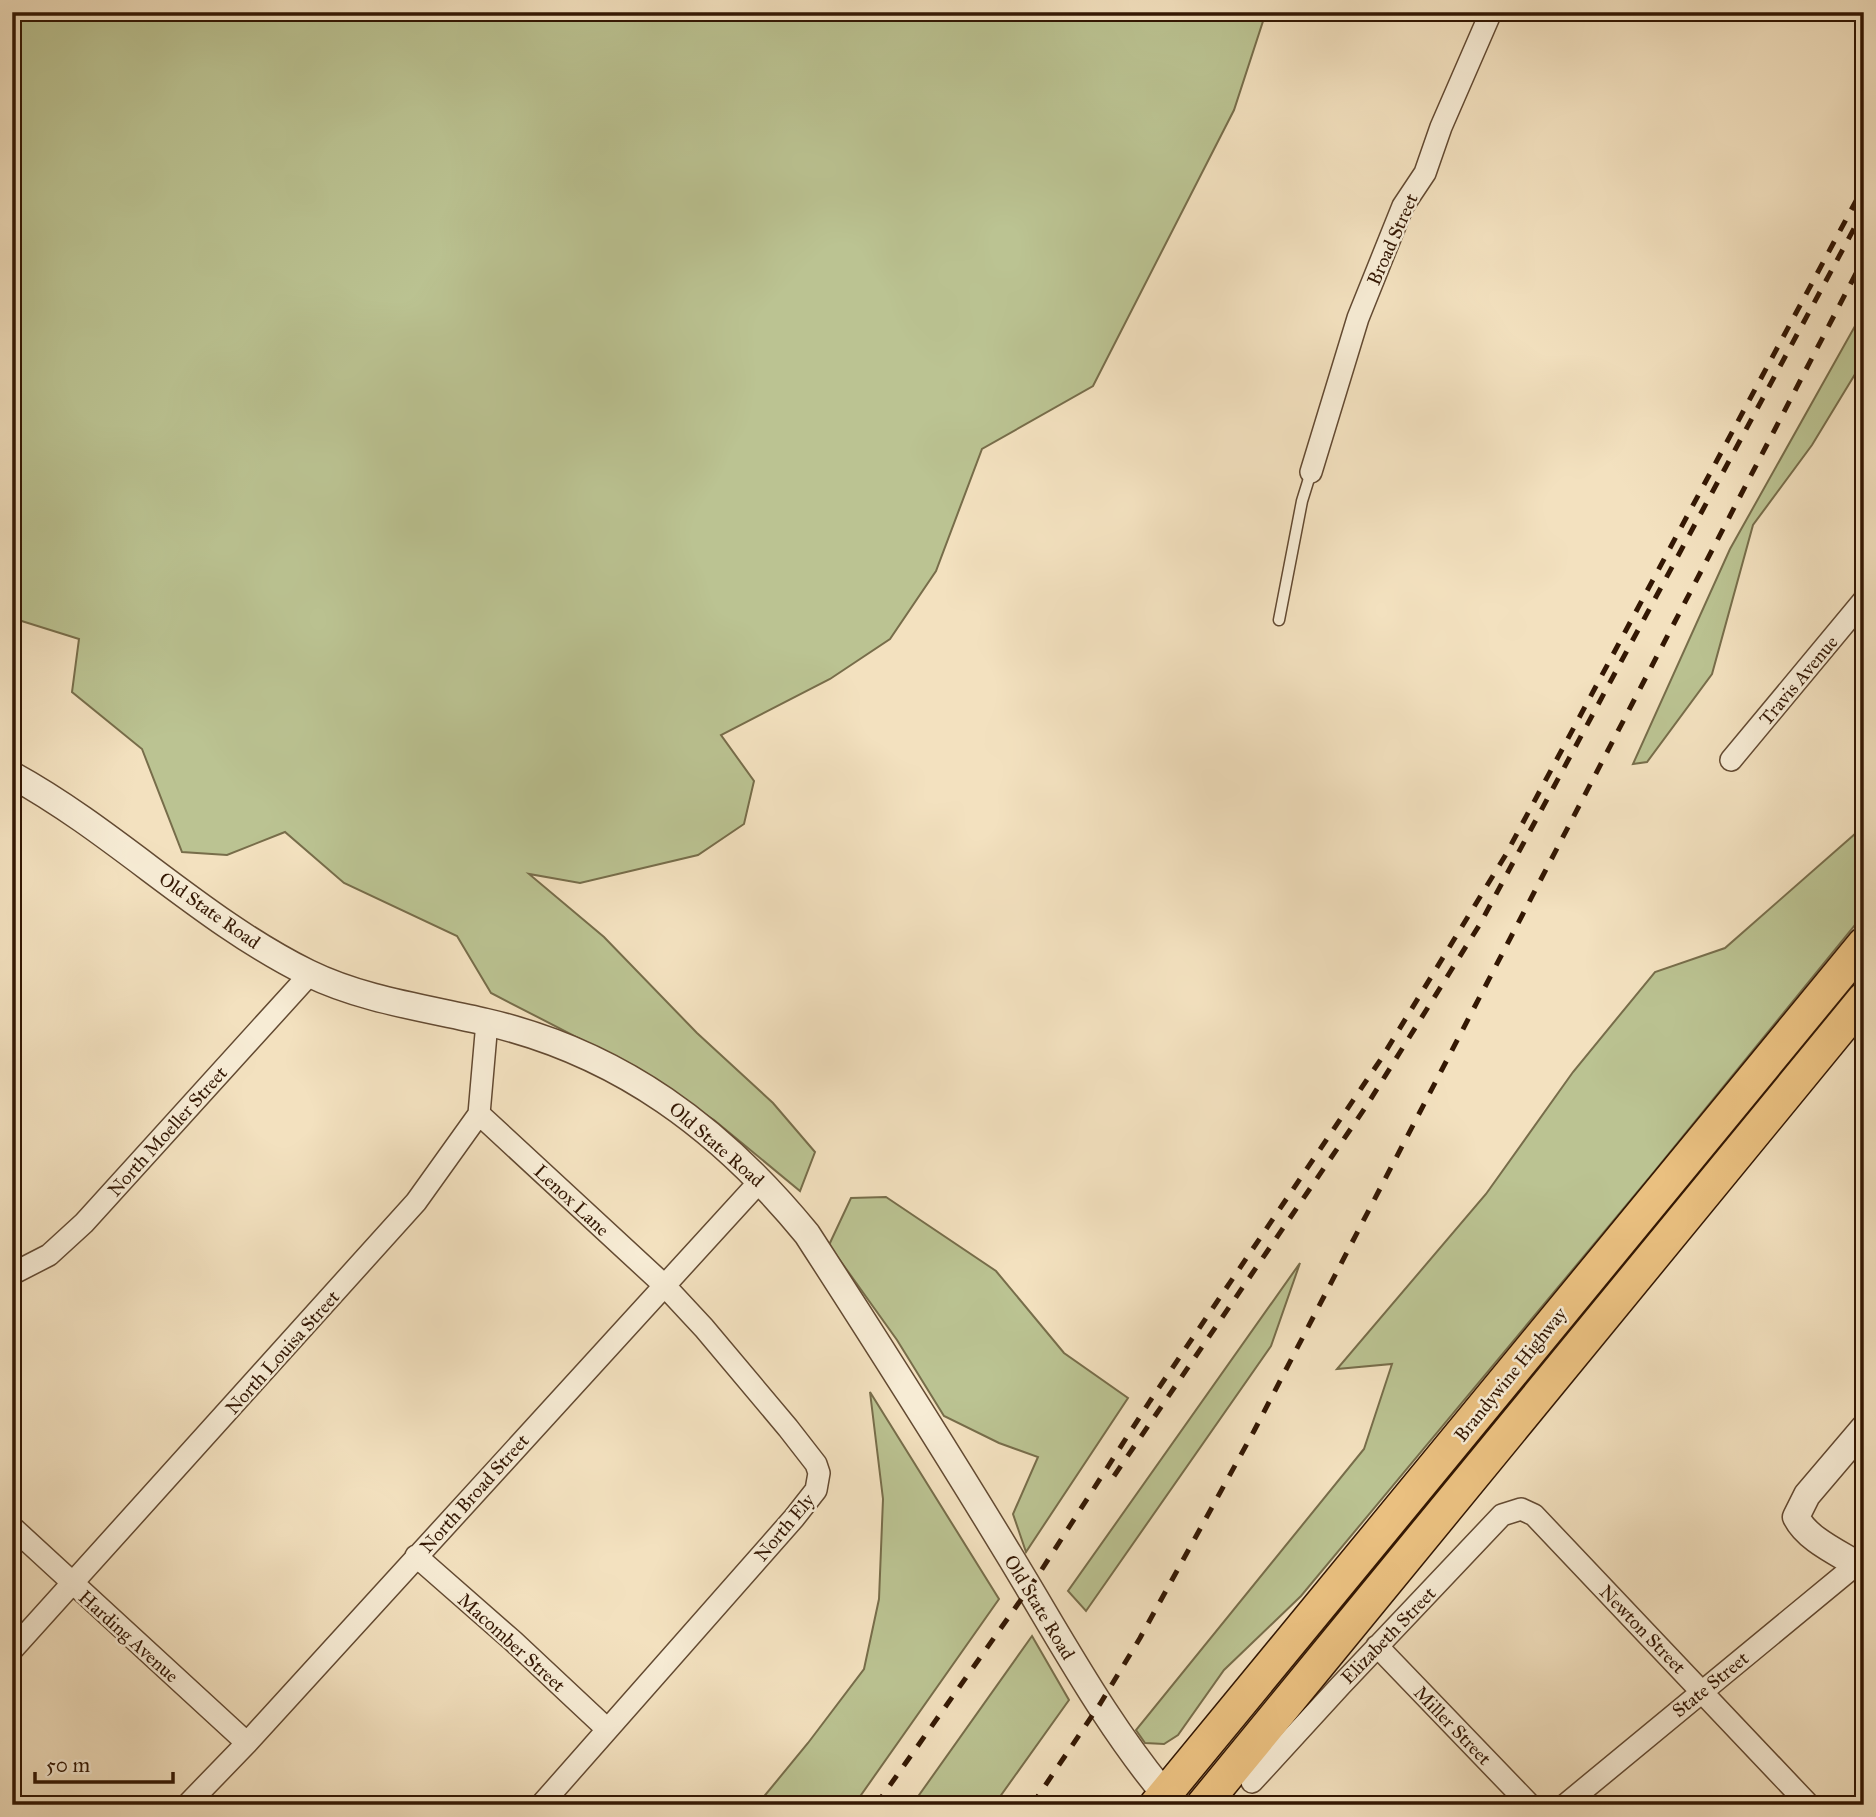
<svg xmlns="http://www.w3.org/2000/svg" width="1876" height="1817" viewBox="0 0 1876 1817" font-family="'IM FELL Great Primer',serif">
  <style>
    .green { fill: #bbc392; stroke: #776d4a; stroke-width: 2 }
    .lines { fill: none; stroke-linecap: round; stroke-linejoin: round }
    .service-casing { stroke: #634a32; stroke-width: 13 }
    .minor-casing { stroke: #634a32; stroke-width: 24 }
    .tertiary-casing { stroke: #634a32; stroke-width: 29 }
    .primary-casing { stroke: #331703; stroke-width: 36 }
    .service { stroke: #f7ecd5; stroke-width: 10 }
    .minor { stroke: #f7ecd5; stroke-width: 21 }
    .tertiary { stroke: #f7ecd5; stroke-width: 26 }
    .primary { stroke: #eac080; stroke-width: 33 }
    .rail { stroke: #331703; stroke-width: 5; stroke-dasharray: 12 12; stroke-linecap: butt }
    .labels { text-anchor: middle; stroke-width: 5; stroke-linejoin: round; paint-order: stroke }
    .street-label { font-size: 19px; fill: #331703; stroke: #f7ecd5 }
  </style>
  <rect width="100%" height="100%" fill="#f3e1bf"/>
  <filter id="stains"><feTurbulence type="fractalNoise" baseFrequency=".00286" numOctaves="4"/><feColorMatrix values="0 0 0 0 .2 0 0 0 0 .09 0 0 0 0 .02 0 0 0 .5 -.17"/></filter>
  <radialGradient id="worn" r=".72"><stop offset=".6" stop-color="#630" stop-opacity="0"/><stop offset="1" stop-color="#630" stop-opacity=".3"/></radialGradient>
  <path class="green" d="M12 12H1266L1234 110 1093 386 982 449 936 571 890 639 830 679 721 735 754 781 744 824 698 855 580 883 529 874 604 937 697 1033 773 1103 815 1152 800 1191 714 1120 623 1061 491 993 457 936 344 883 285 832 227 855 182 852 142 749 72 692 79 639 12 618Z
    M1864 310V358L1860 366 1812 445 1753 525 1712 674 1647 762 1633 764 1730 549Z
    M1864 826V914L1654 1172 1301 1596 1224 1670 1178 1735 1164 1744 1145 1743 1136 1730 1364 1449 1392 1364 1337 1369 1486 1194 1573 1072 1655 972 1725 948Z
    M886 1197 996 1271 1064 1353 1128 1398 1026 1552 1013 1514 1038 1457 999 1443 944 1416 897 1340 829 1245 851 1198Z
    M1300 1263 1271 1346 1086 1611 1068 1591Z
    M870 1392 999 1599 854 1805H757L808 1743 864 1669 879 1599 883 1499Z
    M1032 1636 1069 1700 994 1805H912Z"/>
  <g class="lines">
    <defs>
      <path id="service" d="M1279 620 1302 501 1311 472"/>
      <path id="minor" d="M1311 472 1358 318 1403 206 1425 173 1441 127 1491 12
        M1731 760 1864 600
        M479 1114 664 1285 704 1328 788 1428 816 1464 819 1473 816 1490 794 1518 541 1805
        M12 1274 49 1255 84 1223 310 974
        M12 1527 247 1743
        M416 1556 513 1641 607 1729
        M1377 1646 1530 1805
        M12 1650 416 1202 479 1114 487 1022
        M1252 1782 1341 1685 1502 1515 1521 1509 1534 1515 1809 1805
        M187 1805 247 1743 761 1180
        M1565 1805 1857 1564"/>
      <path id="tertiary" d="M12 775C116 832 201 920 308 973 363 1000 426 1008 486 1022 620 1053 721 1129 807 1234 875 1339 943 1446 1008 1553 1060 1638 1108 1729 1174 1805
        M1864 1428 1807 1495 1796 1517C1808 1541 1842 1554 1864 1569"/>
      <path id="primary" d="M1156 1805 1864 944
        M1203 1805 1864 999"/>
    </defs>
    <use href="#service" class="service-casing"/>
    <use href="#minor" class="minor-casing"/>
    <use href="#tertiary" class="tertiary-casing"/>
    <use href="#primary" class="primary-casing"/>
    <use href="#service" class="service"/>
    <use href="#minor" class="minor"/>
    <use href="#tertiary" class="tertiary"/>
    <use href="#primary" class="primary"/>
    <path class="rail" d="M1114 1476 1367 1105 1480 924 1864 210
      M876 1805 1037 1577 1150 1401 1381 1059 1505 856 1864 186
      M1032 1805 1100 1704 1140 1638 1254 1431 1864 258"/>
  </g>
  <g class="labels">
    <g class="street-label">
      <text transform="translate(1392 239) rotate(-66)" y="7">Broad Street</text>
      <text transform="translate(1798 680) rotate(-50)" y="7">Travis Avenue</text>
      <text transform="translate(210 910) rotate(35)" y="7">Old State Road</text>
      <text transform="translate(167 1131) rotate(-48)" y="7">North Moeller Street</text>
      <text transform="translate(717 1144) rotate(41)" y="7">Old State Road</text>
      <text transform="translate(572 1200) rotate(43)" y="7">Lenox Lane</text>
      <text transform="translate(282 1352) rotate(-48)" y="7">North Louisa Street</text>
      <text transform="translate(1510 1374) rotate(-51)" y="7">Brandywine Highway</text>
      <text transform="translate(474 1493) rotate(-48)" y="7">North Broad Street</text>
      <text transform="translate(784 1527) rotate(-50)" y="7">North Ely</text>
      <text transform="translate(1040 1607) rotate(59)" y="7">Old State Road</text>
      <text transform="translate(1643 1629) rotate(46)" y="7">Newton Street</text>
      <text transform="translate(1388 1635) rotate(-46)" y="7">Elizabeth Street</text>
      <text transform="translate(129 1636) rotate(42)" y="7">Harding Avenue</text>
      <text transform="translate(512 1642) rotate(42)" y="7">Macomber Street</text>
      <text transform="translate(1710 1684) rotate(-39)" y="7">State Street</text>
      <text transform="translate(1453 1725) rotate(46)" y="7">Miller Street</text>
    </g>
  </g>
  <rect width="1876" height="1817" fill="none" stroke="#f3e1bf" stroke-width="42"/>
  <rect x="14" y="14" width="1848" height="1789" fill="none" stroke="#331703" stroke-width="3.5"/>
  <rect x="21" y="21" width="1834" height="1775" fill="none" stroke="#331703" stroke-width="2"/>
  <path d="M35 1772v10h138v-10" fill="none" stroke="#331703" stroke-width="3.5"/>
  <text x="46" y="1772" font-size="21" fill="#331703" stroke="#f7ecd5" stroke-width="5" paint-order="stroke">50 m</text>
  <rect width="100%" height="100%" filter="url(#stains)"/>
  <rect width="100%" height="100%" fill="url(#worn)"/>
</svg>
